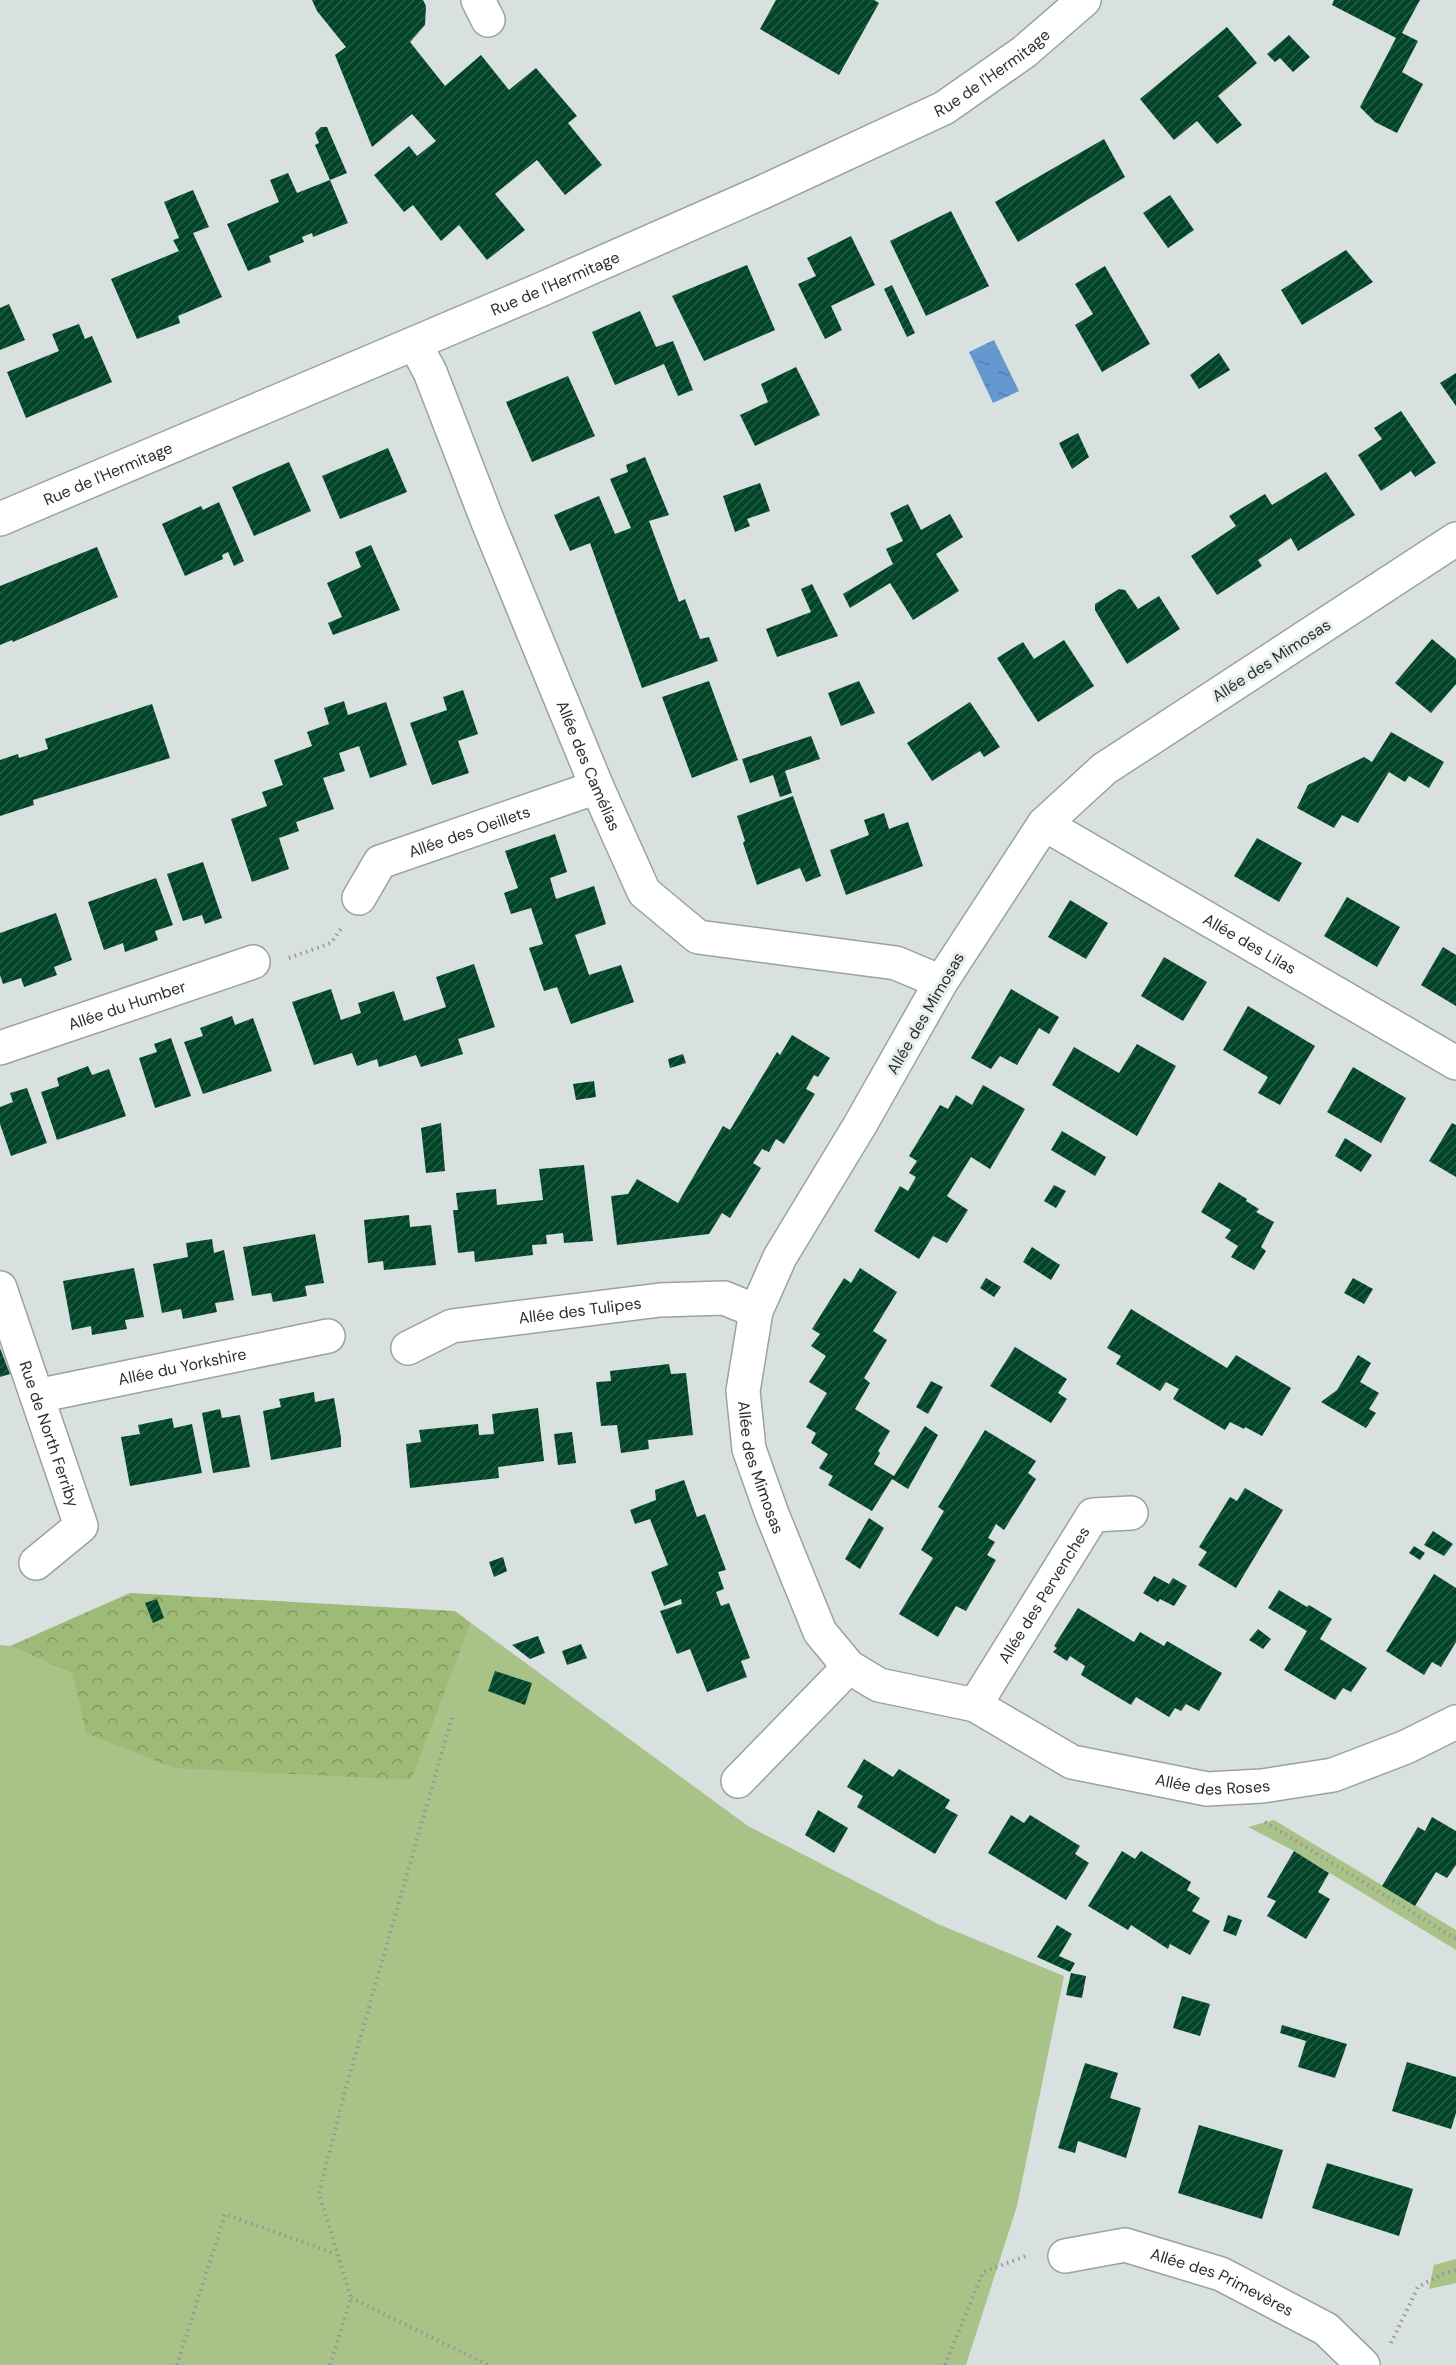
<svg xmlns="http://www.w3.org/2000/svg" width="1456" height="2365" viewBox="0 0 1456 2365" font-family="'DM Sans',sans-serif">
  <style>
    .grass { fill: #a9c288 }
    .forest { fill: url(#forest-crowns) }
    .water { fill: url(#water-ripples) }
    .building { fill: url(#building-hatch) }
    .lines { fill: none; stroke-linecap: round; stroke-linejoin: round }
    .minor-casing { stroke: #9aa2a1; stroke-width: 36 }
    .path { stroke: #919796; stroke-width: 4; stroke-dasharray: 1.5 4.5; stroke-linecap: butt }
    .minor { stroke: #fff; stroke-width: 33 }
    .labels { text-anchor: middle; stroke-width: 6; stroke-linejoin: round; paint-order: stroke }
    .street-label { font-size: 16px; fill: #2c2f2f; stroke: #e6efee }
  </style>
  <defs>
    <pattern id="forest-crowns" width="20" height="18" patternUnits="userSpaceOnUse" patternTransform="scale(1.5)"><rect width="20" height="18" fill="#9dbb76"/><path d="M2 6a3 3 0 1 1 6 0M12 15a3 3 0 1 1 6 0" fill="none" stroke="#809861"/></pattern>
    <pattern id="water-ripples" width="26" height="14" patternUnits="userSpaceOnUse" patternTransform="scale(1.5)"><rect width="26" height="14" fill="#6498cf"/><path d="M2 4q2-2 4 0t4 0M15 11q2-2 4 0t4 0" fill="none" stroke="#537ca8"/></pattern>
    <pattern id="building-hatch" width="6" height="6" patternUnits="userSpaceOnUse" patternTransform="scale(1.5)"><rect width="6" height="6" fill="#014428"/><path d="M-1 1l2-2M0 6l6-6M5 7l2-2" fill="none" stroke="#275d47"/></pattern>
  </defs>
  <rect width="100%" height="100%" fill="#d9e1e0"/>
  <path class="grass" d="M471 1623 748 1826 938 1924 1064 1976 1017 2206 966 2365H0V1645L10 1646 73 1674 410 1780Z
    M1274 1820 1456 1930V1950L1294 1851 1248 1827Z
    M1456 2259V2283L1429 2289 1434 2265Z"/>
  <path class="forest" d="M130 1593 455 1611 471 1623 411 1780 174 1768 86 1733 73 1674 10 1646Z"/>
  <path class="water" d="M994 340 1019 391 993 403 969 352Z"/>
  <path class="building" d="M312 0H423L426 6 425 25 410 42 445 86 481 55 509 90 536 68 577 116 568 123 602 165 565 195 537 160 495 194 525 230 487 260 459 225 441 241 413 205 404 212 374 175 409 146 417 156 436 141 412 114 372 147 335 55 346 47 317 11Z
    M776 0H874L879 3 839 75 760 29Z
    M1334 0H1420L1402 33 1418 41 1402 72 1423 84 1397 133 1375 122 1360 107 1396 38 1332 5Z
    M1227 27 1257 63 1218 96 1242 125 1217 144 1197 121 1174 140 1140 99Z
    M1289 35 1310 57 1293 72 1280 58 1275 62 1267 54Z
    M321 127H327L347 173 330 180 315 145 319 143 315 133Z
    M1104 139 1125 177 1018 242 995 202Z
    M288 173 297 193 330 180 348 223 313 237 312 233 302 237 304 242 269 256 271 262 248 271 227 224 279 202 270 180Z
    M193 190 209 227 193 233 222 297 178 316 180 323 137 339 111 279 179 251 173 240 179 238 164 202Z
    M1170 195 1194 230 1168 248 1143 213Z
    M951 211 989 286 926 316 890 241Z
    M851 236 875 285 831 306 842 330 825 339 798 284 816 276 807 258Z
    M1346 250 1373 282 1302 325 1281 290Z
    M747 265 775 330 704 361 672 296Z
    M1105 266 1150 344 1102 372 1075 325 1093 314 1075 284Z
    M892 285 915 333 907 337 884 289Z
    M9 304 25 340 0 350V308Z
    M640 311 656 347 673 341 693 390 678 396 664 364 615 385 592 332Z
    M79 324 85 339 92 336 112 382 26 418 7 372 59 351 52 334Z
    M1219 353 1230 370 1199 389 1190 375Z
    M796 367 820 415 755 446 740 415 768 402 761 384Z
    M1456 373V406L1440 383Z
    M568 376 595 436 532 462 506 402Z
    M1401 411 1436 463 1415 477 1411 471 1381 491 1358 455 1382 439 1374 428Z
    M1078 433 1089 457 1072 469 1059 443Z
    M388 448 407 492 340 519 322 476Z
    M645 457 669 515 649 521 679 602 685 599 700 639 709 637 718 661 642 688 590 543 570 551 554 515 599 496 615 534 631 528 610 479 628 472 626 465Z
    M289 462 311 511 254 536 232 487Z
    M1326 472 1355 515 1298 551 1291 538 1258 560 1262 566 1217 595 1191 556 1236 526 1229 516 1265 494 1272 505Z
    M760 483 770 511 747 519 750 526 735 532 723 496Z
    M219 502 244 561 234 566 228 552 222 555 223 559 185 576 162 524 201 506 203 510Z
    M908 504 921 530 950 514 963 537 936 554 959 591 913 620 890 583 850 608 843 594 893 564 886 549 903 541 890 513Z
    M371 545 400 610 333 635 328 623 342 617 327 583 361 567 355 552Z
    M97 547 118 597 13 642 12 640 0 645V586Z
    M812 584 838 636 777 657 766 629 811 612 801 589Z
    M1119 589 1125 590 1138 609 1159 596 1180 629 1127 664 1095 610V604Z
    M1432 639 1456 659V684L1431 713 1395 683Z
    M1064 640 1094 686 1038 722 997 658 1023 642 1034 659Z
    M709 681 738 760 692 778 662 697Z
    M859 681 875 713 841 726 828 693Z
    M463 690 478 734 458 741 469 773 432 785 410 723 447 710 443 697Z
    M344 701 348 715 386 702 407 765 370 778 359 746 339 753 345 771 323 778 334 809 296 822 299 831 279 838 289 869 252 882 231 819 267 806 262 792 283 785 274 760 312 746 307 732 329 724 324 708Z
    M970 702 1000 747 984 757 980 751 932 781 907 743Z
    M152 704 170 758 33 800 34 805 0 816V760L18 754 19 758 48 749 45 739Z
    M1391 732 1444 762 1429 788 1409 776 1405 782 1389 772 1358 823 1342 815 1334 828 1297 808 1308 785 1364 757 1372 762Z
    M811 736 820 759 785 771 792 793 780 797 773 775 750 783 742 759Z
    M793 796 821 876 806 882 800 868 757 885 743 843 745 841 737 816Z
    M884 813 889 829 908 822 923 866 846 895 830 850 869 835 864 820Z
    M555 834 567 872 550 878 556 899 594 886 606 924 575 935 589 975 621 965 634 1002 571 1024 557 987 544 991 529 948 543 944 531 908 511 914 504 893 518 888 505 851Z
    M1257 838 1302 863 1279 902 1234 876Z
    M203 862 222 918 205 924 202 915 183 921 167 874Z
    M156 878 173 925 155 931 158 940 125 952 123 943 104 950 88 902Z
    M1347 897 1400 927 1377 967 1324 936Z
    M1070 900 1108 923 1086 959 1048 937Z
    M56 913 72 960 54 967 57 975 24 987 21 978 3 984 0 975V933Z
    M1443 947 1456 955V1006L1421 985Z
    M1164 957 1207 982 1183 1021 1141 996Z
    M474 964 495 1027 458 1039 463 1054 421 1067 416 1055 379 1067 377 1059 357 1066 352 1053 314 1065 292 1002 331 989 341 1020 361 1013 358 1003 394 991 404 1021 446 1007 436 977Z
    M1011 989 1059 1017 1049 1034 1039 1028 1017 1065 1000 1056 991 1069 971 1058Z
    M1248 1006 1315 1046 1280 1105 1258 1093 1268 1077 1223 1050Z
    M232 1016 235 1025 253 1018 272 1071 203 1094 184 1042 203 1036 200 1028Z
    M792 1035 830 1058 818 1077 814 1075 806 1089 815 1094 784 1144 776 1139 769 1152 762 1149 753 1163 761 1168 730 1218 722 1213 709 1234 617 1245 611 1196 628 1194 637 1179 678 1203 723 1126 730 1130 777 1052 780 1055Z
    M171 1038 191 1096 155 1108 139 1058 157 1052 154 1044Z
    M1137 1044 1176 1066 1137 1136 1052 1085 1074 1047 1119 1073Z
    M683 1054 686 1063 670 1068 668 1059Z
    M88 1066 92 1075 109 1069 126 1116 57 1140 41 1092 59 1086 57 1078Z
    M1353 1067 1406 1098 1381 1143 1327 1112Z
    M594 1081 596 1097 576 1100 573 1084Z
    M983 1085 1025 1109 990 1169 971 1157 947 1196 968 1210 947 1243 933 1236 919 1259 874 1231 900 1186 908 1191 916 1177 909 1173 917 1161 909 1156 940 1105 948 1109 956 1095 972 1105Z
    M27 1088 47 1143 11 1156 0 1124V1107L13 1102 10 1093Z
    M441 1123 445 1171 426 1173 421 1128Z
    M1452 1123 1456 1125V1177L1429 1161Z
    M1062 1131 1106 1157 1095 1176 1051 1150Z
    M1345 1138 1372 1155 1361 1172 1335 1156Z
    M584 1165 593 1241 564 1243 563 1233 546 1235 547 1244 532 1245 533 1255 482 1261 475 1262 474 1251 458 1253 453 1210H458L456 1193 496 1189 497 1205 543 1200 539 1169Z
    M1219 1182 1247 1199 1246 1201 1259 1209 1256 1212 1274 1222 1261 1247 1266 1251 1254 1270 1231 1257 1238 1246 1225 1238 1231 1230 1201 1212Z
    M1054 1185 1066 1191 1056 1208 1044 1201Z
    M409 1215 410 1227 431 1225 436 1265 384 1270 383 1261 368 1263 364 1220Z
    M315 1234 324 1283 305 1286 307 1296 273 1302 271 1293 252 1296 243 1247Z
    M212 1239 214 1253 224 1250 234 1300 215 1303 217 1312 183 1319 181 1309 162 1313 153 1264 188 1257 186 1243Z
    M1032 1247 1060 1265 1051 1280 1023 1262Z
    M134 1268 144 1317 125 1320 127 1329 109 1332 92 1335 91 1326 72 1330 63 1281Z
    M860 1268 897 1292 873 1331 887 1340 864 1378 870 1383 855 1409 890 1431 878 1451 880 1453 874 1464 894 1476 925 1426 938 1435 908 1489 892 1479 872 1511 828 1485 833 1476 819 1468 828 1454 811 1443 816 1433 806 1427 827 1393 809 1382 826 1356 811 1346 820 1334 812 1329 844 1278 851 1283Z
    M986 1278 1001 1287 994 1297 980 1288Z
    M1353 1278 1373 1289 1364 1304 1344 1293Z
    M1131 1309 1227 1368 1236 1355 1291 1388 1262 1436 1245 1427 1244 1429 1230 1422 1225 1430 1173 1399 1179 1389 1166 1382 1160 1391 1116 1364 1121 1356 1107 1348Z
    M1015 1347 1067 1379 1058 1393 1067 1399 1051 1423 990 1386Z
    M0 1348 10 1374 0 1377Z
    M1358 1355 1371 1363 1360 1382 1379 1393 1369 1409 1376 1413 1366 1428 1321 1402 1337 1390Z
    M669 1364 671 1374 686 1373 693 1435 648 1440 649 1449 621 1453 617 1425 601 1426 596 1382 611 1381 610 1371Z
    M931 1381 943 1387 928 1414 916 1407Z
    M314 1392 315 1402 334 1398 341 1438V1447L271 1460 263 1411 281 1407 279 1399Z
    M538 1408 544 1461 498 1467 499 1478 410 1488 406 1444 421 1442 419 1430 478 1424 479 1435 494 1434 492 1414Z
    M220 1409 222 1418 240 1415 250 1467 213 1473 202 1413Z
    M172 1418 174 1428 192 1424 202 1473 130 1486 121 1437 140 1434 138 1425Z
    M985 1430 1036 1461 1028 1473 1036 1479 1004 1530 996 1524 988 1538 995 1542 987 1555 996 1560 966 1611 956 1606 938 1637 899 1614 933 1558 921 1550 944 1511 938 1507Z
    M572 1432 576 1463 558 1465 554 1434Z
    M684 1480 697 1517 705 1514 726 1570 718 1572 724 1589 716 1592 721 1606 729 1603 750 1658 741 1661 747 1677 707 1692 690 1649 677 1654 660 1611 682 1604 681 1599 664 1606 651 1572 668 1565 650 1519 635 1524 630 1510 656 1500 655 1490Z
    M1245 1488 1283 1510 1236 1588 1198 1565 1207 1552 1199 1547 1230 1497 1237 1501Z
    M869 1518 884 1528 860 1569 845 1559Z
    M1433 1531 1453 1544 1444 1556 1424 1545Z
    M1414 1546 1425 1553 1420 1560 1409 1553Z
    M503 1557 507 1571 494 1577 489 1562Z
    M1434 1574 1456 1588V1642L1441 1667 1432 1662 1424 1675 1386 1651Z
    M1154 1576 1169 1584 1173 1578 1187 1586 1174 1606 1160 1599 1158 1602 1143 1593Z
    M1279 1590 1307 1607 1309 1605 1332 1619 1320 1639 1367 1668 1351 1692 1343 1688 1335 1700 1284 1670 1307 1631 1268 1608Z
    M157 1599 164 1618 153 1623 145 1603Z
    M1078 1608 1134 1642 1140 1632 1164 1646 1167 1641 1222 1673 1199 1711 1186 1704 1181 1711 1175 1708 1169 1717 1136 1697 1131 1705 1081 1675 1085 1666 1070 1656 1067 1661 1053 1652 1057 1648 1054 1646Z
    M1258 1629 1271 1639 1263 1649 1249 1640Z
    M538 1636 545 1653 530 1659 512 1645Z
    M581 1644 587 1658 567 1665 562 1651Z
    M495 1671 532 1683 525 1705 488 1691Z
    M864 1759 893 1777 899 1769 950 1800 945 1808 958 1815 935 1854 857 1807 863 1796 847 1787Z
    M818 1810 848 1828 834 1853 805 1835Z
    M1011 1815 1024 1823 1030 1815 1080 1846 1075 1854 1089 1863 1066 1900 988 1853Z
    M1432 1817 1456 1831V1865L1447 1878 1436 1872 1415 1906 1382 1886 1418 1827 1425 1831Z
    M1122 1851 1135 1859 1141 1851 1191 1882 1187 1890 1200 1898 1192 1911 1210 1921 1190 1955 1170 1944 1168 1949 1131 1925 1128 1930 1088 1906Z
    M1294 1851 1329 1873 1318 1892 1330 1899 1306 1939 1267 1916 1276 1901 1267 1897Z
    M1228 1915 1242 1920 1236 1936 1223 1931Z
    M1057 1925 1072 1934 1059 1956 1075 1963 1070 1972 1037 1957Z
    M1071 1973 1086 1976 1082 1998 1066 1995Z
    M1182 1996 1210 2004 1200 2036 1173 2028Z
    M1282 2025 1347 2044 1335 2078 1298 2067 1306 2041 1280 2033Z
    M1407 2062 1456 2077V2113L1451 2129 1392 2111Z
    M1085 2063 1118 2073 1110 2098 1141 2108 1126 2158 1078 2141 1075 2153 1058 2148Z
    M1199 2125 1283 2150 1262 2219 1178 2193Z
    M1327 2163 1413 2189 1399 2236 1312 2208Z"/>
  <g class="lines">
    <defs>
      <g id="minor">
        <path d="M478 0 488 20"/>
        <path id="s1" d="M415 344 430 372 488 522 597 787 644 892 698 937 896 963 941 982"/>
        <path id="s2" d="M0 519 540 290 765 191 944 108 1024 52 1084 0"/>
        <path id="s3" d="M1456 539 1104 769 1044 824 941 982 860 1125 780 1257 756 1311 743 1391 749 1449 772 1514 820 1632 849 1667 879 1685 975 1705 1072 1762 1207 1789 1262 1786 1333 1775 1406 1747 1456 1722"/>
        <path id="s4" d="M1044 824 1456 1063"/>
        <path id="s5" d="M359 898 380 862 597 787"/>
        <path id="s6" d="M0 1048 253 962"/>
        <path id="s7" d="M0 1288 81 1526 36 1563"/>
        <path id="s8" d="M408 1348 452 1326 660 1300 724 1298 756 1311"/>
        <path id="s9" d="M37 1396 328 1336"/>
        <path id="s10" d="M975 1705 1093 1515 1131 1513"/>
        <path d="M738 1781 849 1667"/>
        <path id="s11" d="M1065 2256 1125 2245 1221 2274 1326 2329 1363 2365"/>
      </g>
    </defs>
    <use href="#minor" class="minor-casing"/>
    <path class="path" d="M289 958 331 943 342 927
      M1265 1822 1456 1939
      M351 2298 488 2365
      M1391 2343 1418 2287 1444 2273 1456 2270
      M177 2365 225 2214 336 2254
      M330 2365 351 2298 319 2193 345 2091 452 1717
      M945 2365 983 2272 1029 2255"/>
    <use href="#minor" class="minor"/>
  </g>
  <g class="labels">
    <g class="street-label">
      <text dy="6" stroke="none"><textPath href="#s2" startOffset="1089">Rue de l'Hermitage</textPath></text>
      <text dy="6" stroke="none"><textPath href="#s2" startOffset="603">Rue de l'Hermitage</textPath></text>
      <text dy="6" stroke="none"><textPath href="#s2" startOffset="117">Rue de l'Hermitage</textPath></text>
      <text transform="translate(1271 660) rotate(-33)" y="6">Allée des Mimosas</text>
      <text dy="6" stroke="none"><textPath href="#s1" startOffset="456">Allée des Camélias</textPath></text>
      <text dy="6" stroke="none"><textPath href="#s5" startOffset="136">Allée des Oeillets</textPath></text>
      <text dy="6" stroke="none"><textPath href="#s4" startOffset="238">Allée des Lilas</textPath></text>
      <text dy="6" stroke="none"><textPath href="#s6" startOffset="134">Allée du Humber</textPath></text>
      <text transform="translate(925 1013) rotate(-60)" y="6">Allée des Mimosas</text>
      <text dy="6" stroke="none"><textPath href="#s8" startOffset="178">Allée des Tulipes</textPath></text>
      <text dy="6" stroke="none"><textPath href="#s9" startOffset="148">Allée du Yorkshire</textPath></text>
      <text dy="6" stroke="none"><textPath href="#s7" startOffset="154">Rue de North Ferriby</textPath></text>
      <text dy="6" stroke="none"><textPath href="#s3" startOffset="1228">Allée des Mimosas</textPath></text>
      <text dy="6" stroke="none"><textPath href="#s10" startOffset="130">Allée des Pervenches</textPath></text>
      <text dy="6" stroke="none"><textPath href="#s3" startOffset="1838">Allée des Roses</textPath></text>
      <text dy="6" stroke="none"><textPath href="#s11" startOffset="165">Allée des Primevères</textPath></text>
    </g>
  </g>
</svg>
